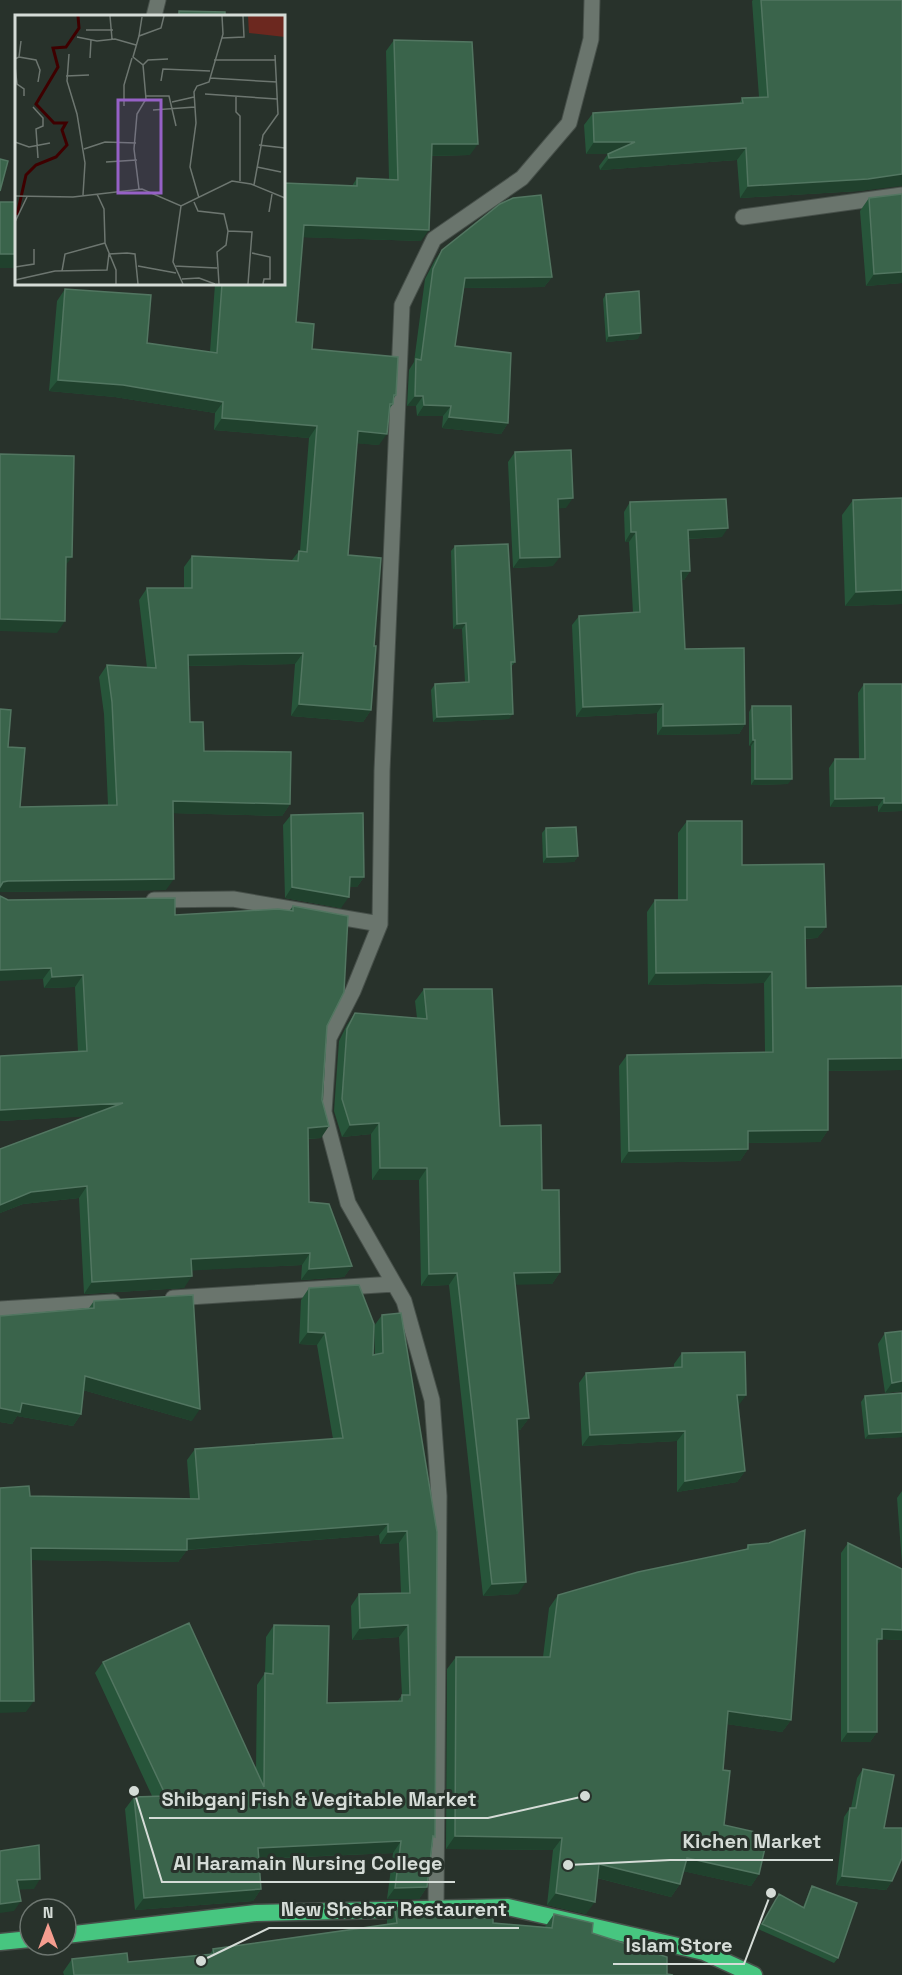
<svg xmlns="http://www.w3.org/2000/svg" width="902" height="1975" viewBox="0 0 902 1975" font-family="'Space Grotesk',sans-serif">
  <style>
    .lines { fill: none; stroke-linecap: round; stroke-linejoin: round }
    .minor-casing { stroke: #47504a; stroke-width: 17 }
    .trunk-casing { stroke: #47504a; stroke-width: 19 }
    .minor { stroke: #6a756d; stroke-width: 15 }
    .trunk { stroke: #47c680; stroke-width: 16 }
    .wall { fill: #27553a }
    .shaded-wall { fill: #20412d }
    .building { fill: #3a644b; stroke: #527661; stroke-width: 1.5 }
    .inset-river { fill: none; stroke: #3e0000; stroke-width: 3 }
    .inset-road { fill: none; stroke: #6d7670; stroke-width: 1.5 }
    .view { fill: #9661c6; fill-opacity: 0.15; stroke: #9661c6; stroke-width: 3 }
    .inset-edge { fill: none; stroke: #d5dcd7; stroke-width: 3 }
    .leader { fill: none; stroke: #d5dcd7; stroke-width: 2 }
    .callout-dot { fill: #d5dcd7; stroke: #28322b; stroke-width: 2 }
    .callout-label { font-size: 20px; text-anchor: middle; font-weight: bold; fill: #d5dcd7; stroke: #28322b; stroke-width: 6; stroke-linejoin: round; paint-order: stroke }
  </style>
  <rect width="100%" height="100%" fill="#28322b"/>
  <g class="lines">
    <defs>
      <path id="minor" d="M154 16 158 0
        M743 217 902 195
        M154 900 233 899 380 924
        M173 1298 394 1284
        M0 1309 113 1302
        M436 1910 439 1496 432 1400 404 1301 348 1203 324 1112 329 1038 353 991 380 924 382 771 402 305 434 239 522 178 569 123 591 39 592 0"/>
      <path id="trunk" d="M66 1935 256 1913 508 1907 704 1952 754 1975
        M0 1942 30 1939"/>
    </defs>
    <use href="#minor" class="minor-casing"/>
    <use href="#trunk" class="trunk-casing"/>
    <use href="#minor" class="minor"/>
    <use href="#trunk" class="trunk"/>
  </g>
  <path class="wall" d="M753 0H902L901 185 859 191 740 198 737 160 600 170 599 166 608 154H586L584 125 593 113 739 104 742 98 759 97 752 1Z
    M394 40 470 155 432 156 421 241 303 237 296 322 312 349 396 395 394 398 393 404 389 409 379 445 357 443 348 555 374 646 371 710 363 722 291 716 295 664 189 666 190 722 204 751 290 804 282 816 173 813 166 890 0 892V709L20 807 108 805 104 714 99 677 107 665 147 668 139 600 147 588H184V567L192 556 292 560 299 551H300L309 438 214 430 215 413 115 397 49 391 57 301 65 289 147 343 210 352 215 284H284V183L352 186 357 178 389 179 386 51Z
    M869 198 902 283 866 286 860 211Z
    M442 250 552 277 544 287 464 288 455 346 508 423 501 434 442 428 443 416H417L416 406H407L409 370 414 362 425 279 435 260Z
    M606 294 638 339 606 342 603 299Z
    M515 452 566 508H558L553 566 513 568 508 462Z
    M902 498V604L845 606 842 515 853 500Z
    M630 502 722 537 689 539 690 571 684 580H681L685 649 745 724 739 734 657 735V713L576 717 572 625 579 616 633 613 629 542H625L624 512Z
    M455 546 515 662 511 667 509 719 433 722 431 690 435 684 465 682 462 629H453L451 551Z
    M864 684 902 811 878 812V806L830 807 829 768 835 759H859L858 693Z
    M752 706 788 784 751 785V746H749V712Z
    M291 815 364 877 357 887H349L341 908 285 898 283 825Z
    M687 821 742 865 826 927 817 938 805 939 806 988 902 1070 828 1071V1130L820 1142 748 1143V1149L740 1161 621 1163 619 1066 627 1055 765 1052 764 983 648 985 647 912 655 900H678V833Z
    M546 828 578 856 574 862 543 863 542 833Z
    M8 900 175 915 290 910 293 906 327 1026 321 1138 308 1139 309 1202 352 1266 344 1277 301 1280 302 1265 191 1270 184 1288 84 1294 79 1198 23 1204 0 1213V1149L88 1116 0 1121 78 1052 75 987 44 988 43 979Z
    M424 989 500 1126 542 1190 560 1272 552 1284H515L529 1418 520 1430H517L518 1594 483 1596 449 1285 421 1286 419 1180H372L371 1134 342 1137 334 1111 339 1041 347 1025 355 1013 417 1018 415 1001Z
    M309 1288 373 1355H375L374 1326 382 1315 401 1313 433 1840 427 1887 419 1899H387L393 1853 258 1859 261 1889 253 1901 135 1910 125 1809 134 1797 152 1796 95 1673 103 1662 256 1769 257 1685 265 1673 266 1637 274 1625 327 1703 397 1702 402 1695 399 1637 352 1640 351 1606 359 1594 401 1593 399 1543 380 1544 379 1535 187 1550 178 1562 32 1560 26 1712 30 1496 190 1499 187 1460 195 1449 333 1439 317 1345 299 1344 301 1300Z
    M94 1301 192 1421 83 1390 81 1414 73 1426 17 1416 12 1424 0 1422V1316L89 1308Z
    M885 1333 902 1391 885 1393 878 1344Z
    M682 1353 746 1395 738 1405 745 1471 737 1482 677 1492V1441L582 1446 579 1383 586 1373 674 1368V1364Z
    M902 1393V1437L865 1439 861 1402 865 1396Z
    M902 1491V1564L897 1498Z
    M848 1543 902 1569V1640L881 1639 877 1645V1732L870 1742H841V1553Z
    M748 1545 791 1720 782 1732 727 1724 723 1770 724 1825 759 1874 751 1886 683 1871 680 1884 671 1897 597 1878 586 1914 547 1905 553 1850 446 1849 447 1669 456 1657H543L549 1608 558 1595 746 1549Z
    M863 1769 884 1828 892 1881 886 1890 836 1885 844 1817 850 1808H851L857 1778Z
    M812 1886 838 1958 834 1963 758 1929 779 1894 803 1907 809 1892Z
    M395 1908 424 1915 443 1918 545 1927 554 1914 592 1933 667 1974 673 1975H64L63 1972 72 1959 128 1962 210 1954 213 1949 387 1924V1920Z"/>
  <path class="shaded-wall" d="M594 142H635L626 154H586Z
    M432 144H478L470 155 424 156Z
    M746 148 737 160 600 170 609 158Z
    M902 174V186L859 191 740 198 748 186Z
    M304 225 429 230 421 241 296 237Z
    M0 254H16V268H0Z
    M902 272V283L866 286 874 274Z
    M552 277 544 287 458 288 465 278Z
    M641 333 638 339 606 342 609 336Z
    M58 380 123 385 223 402 215 413 115 397 49 391Z
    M415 396H423L416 406H407Z
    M424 405 451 406 443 416H417Z
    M449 417 508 423 501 434 442 428Z
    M222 418 317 426 309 438 214 430Z
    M358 431 387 434 379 445 350 443Z
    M573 498 566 508 551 509 558 499Z
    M728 528 722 537 682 539 688 530Z
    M631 532H636L629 542H625Z
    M66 557H72L63 569Z
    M560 557 553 566 513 568 520 558Z
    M681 571H690L684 580 674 581Z
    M902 590V604L845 606 856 592Z
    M0 619 65 621 57 633 0 631Z
    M466 623 462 629H453L457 624Z
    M303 653 295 664 180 666 188 655Z
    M299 704 371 710 363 722 291 716Z
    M663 704 657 713 576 717 583 707Z
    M513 714 509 719 433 722 437 717Z
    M745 724 739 734 657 735 663 726Z
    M753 740H755L751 746H749Z
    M755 779H792L788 784 751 785Z
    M884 798 878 806 830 807 835 799Z
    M173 801 290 804 282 816 165 813Z
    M884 803H902V811L878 812Z
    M578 856 574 862 543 863 547 857Z
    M350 877H364L357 887H342Z
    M174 879 166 890 0 892V886L3 882 8 881Z
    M292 887 349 897 341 908 285 898Z
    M805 927H826L817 938 797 939Z
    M51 968 43 979 0 981V970Z
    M772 972 764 983 648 985 656 973Z
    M83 975 75 987 44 988 52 977Z
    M902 1058V1070L820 1071 828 1059Z
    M123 1103 115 1115 0 1121V1110Z
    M379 1123 371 1134 342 1137 350 1125Z
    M329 1126 321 1138 300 1139 308 1128Z
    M828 1130 820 1142 739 1143 748 1131Z
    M748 1149 740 1161 621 1163 629 1151Z
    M380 1168H427L419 1180H372Z
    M87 1186 79 1198 23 1204 0 1213V1205L31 1192Z
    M310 1253 302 1265 182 1271 191 1259Z
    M352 1266 344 1277 301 1280 309 1269Z
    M560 1272 552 1284 506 1285 514 1273Z
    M457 1273 449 1285 421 1286 429 1274Z
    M192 1276 184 1288 84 1294 92 1282Z
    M308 1332 325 1333 317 1345 299 1344Z
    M85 1376 200 1409 192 1421 76 1388Z
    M902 1381V1391L885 1393 892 1383Z
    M737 1395H746L739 1405 730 1406Z
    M22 1403 81 1414 73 1426 17 1416 12 1424 0 1422V1408Z
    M529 1418 520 1430 508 1431 517 1419Z
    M685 1431 677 1441 582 1446 590 1435Z
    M902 1432V1437L865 1439 869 1434Z
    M745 1471 737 1482 677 1492 685 1481Z
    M388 1524 379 1535 182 1550H187L178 1562 23 1560 31 1548 187 1539Z
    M407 1531 399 1543 380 1544 388 1532Z
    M526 1582 518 1594 483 1596 492 1584Z
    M408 1625 399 1637 352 1640 360 1628Z
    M882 1629 902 1630V1640L881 1639 875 1649H870Z
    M0 1701H34L26 1712 0 1713Z
    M728 1711 791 1720 782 1732 719 1723Z
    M848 1732H877L870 1742H841Z
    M455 1836 562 1838 553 1850 446 1849Z
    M401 1841 393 1853 249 1859 258 1848Z
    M687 1858 759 1874 751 1886 678 1870Z
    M599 1864 680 1884 671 1897 590 1876Z
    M842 1876 892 1881 886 1890 836 1885Z
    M40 1879 34 1889 11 1890 17 1880Z
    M427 1887 419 1899H387L395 1888Z
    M261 1889 253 1901 135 1910 144 1898Z
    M556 1893 595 1902 586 1914 547 1905Z
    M21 1901 14 1911 0 1913V1904Z"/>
  <path class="building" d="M761 0H902V174L868 179 748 186 746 148 609 158 608 154 635 142H594L593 113 743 103 742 98 768 97Z
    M179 11 225 12V16H179Z
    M394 40 472 42 478 144H432L429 230 304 225 296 322 314 324 312 349 398 357 396 395H394L393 404H390L387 434 358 431 348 555 381 558 374 646H376L371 710 299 704 303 653 188 655 190 722H203L204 751 291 752 290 804 173 801 174 879 8 881 3 882 0 887V709L11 710 8 747 25 748 20 807 117 805 112 702 107 665 156 668 147 588H192V556L298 561 299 551 307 552 317 426 222 418 223 402 123 385 58 380 65 289 151 295 147 343 217 353 222 284H284V183L357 186V178L398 180Z
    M0 159 8 161 0 191Z
    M902 194V272L874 274 869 198Z
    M541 195 552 277 465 278 455 346 511 353 508 423 449 417 451 406 424 405 423 396H415L416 359 421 360 433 269 442 250 500 204 513 198Z
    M0 202H16V254H0Z
    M639 291 641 333 609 336 606 294Z
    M571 450 573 498 558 499 560 557 520 558 515 452Z
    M0 454 74 456 72 557H66L65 621 0 619Z
    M902 498V590L856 592 853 500Z
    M726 499 728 528 688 530 690 571H681L685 649 744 648 745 724 663 726V704L583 707 579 616 640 612 636 532H631L630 502Z
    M508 544 515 662H511L513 714 437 717 435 684 469 682 466 623 457 624 455 546Z
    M864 684H902V803H884V798L835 799V759H865Z
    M752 706H791L792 779H755V740H753Z
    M363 813 364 877H350L349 897 292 887 291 815Z
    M687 821H742V865L824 864 826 927H805L806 988 902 986V1058L828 1059V1130L748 1131V1149L629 1151 627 1055 773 1052 772 972 656 973 655 900H687Z
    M576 827 578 856 547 857 546 828Z
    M0 896 8 900 175 898V915L278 909 293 911V906L348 916 344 992 327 1026 322 1100 329 1126 308 1128 309 1202 329 1204 352 1266 309 1269 310 1253 191 1259 192 1276 92 1282 87 1186 31 1192 0 1205V1149L123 1103 0 1110V1056L87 1051 83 975 52 977 51 968 0 970Z
    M424 989H492L500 1126 541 1125 542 1190H559L560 1272 514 1273 529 1418 517 1419 526 1582 492 1584 457 1273 429 1274 427 1168H380L379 1123 350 1125 342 1099 347 1029 355 1013 427 1019Z
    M359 1285 374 1324 373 1355 383 1353 382 1315 401 1313 437 1532 435 1837 433 1836 427 1887 395 1888 401 1841 258 1848 261 1889 144 1898 134 1797 166 1796 103 1662 189 1623 264 1787 265 1673 273 1674 274 1625 329 1626 327 1703 402 1701V1695H410L408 1625 360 1628 359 1594 410 1593 407 1531 388 1532V1524L187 1539V1550L31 1548 34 1701H0V1488L29 1486 30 1496 199 1499 195 1449 343 1438 325 1333 308 1332 309 1288Z
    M193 1295 200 1409 85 1376 81 1414 22 1403 20 1412 0 1408V1316L94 1308V1301Z
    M902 1331V1381L892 1383 885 1333Z
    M745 1352 746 1395H737L745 1471 685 1481V1431L590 1435 586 1373 682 1367V1353Z
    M902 1393V1432L869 1434 865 1396Z
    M805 1530 791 1720 728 1711 723 1770 730 1771 724 1825 768 1835 759 1874 687 1858 680 1884 599 1864 595 1902 556 1893 562 1838 455 1836 456 1657H550L558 1595 638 1572 748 1549V1545L769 1543Z
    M848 1543 902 1569V1630L882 1629V1639H877V1732H848Z
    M863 1769 894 1775 884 1828H902V1858L892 1881 842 1876 850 1808H856Z
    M39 1845 40 1879 17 1880 21 1901 0 1904V1851Z
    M812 1886 857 1903 838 1958 762 1924 779 1894 804 1908Z
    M425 1907 424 1915 443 1916V1918H493V1923L552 1928 554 1914 593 1923 592 1933 667 1957V1974L673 1975H74L72 1959 127 1953 128 1962 214 1954 213 1949 397 1923 395 1908Z"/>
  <g transform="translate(15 15)">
    <rect width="270" height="270" fill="#28322b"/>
    <path d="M233 1H270V22L234 18Z" fill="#6c281f"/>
    <path class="inset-river" d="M2 200 11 160 21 150 41 142 52 130 47 115 51 108H39L21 89 43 52 38 33 51 32 64 13 63 1"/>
    <path class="inset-road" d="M95 1 97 24M127 2 124 21 146 13 149 1M71 15H98M124 21 118 42 128 50 131 84 122 99 119 134 124 174M62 22 82 26 100 24 121 30M207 23 229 22 228 1M54 39 52 66 62 99 70 148 68 180M4 42 21 45 25 55 23 67M75 43 76 25M0 44 4 42 6 26M199 45H260M128 50 133 45 153 44M0 51 2 69 9 74V81M51 61 74 60M195 63 262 67M146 66 148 54 195 56M190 79 262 84M131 81H154L161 111M221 82V97L225 101V166M157 87 179 82M109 91V70L117 43M18 92 28 103V111L21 114 23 143M138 95 180 92M0 127 14 132 35 128M244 130 270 133M69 134 90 127 121 128M91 147 122 145M242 152 266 157M239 170 248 120 263 99 260 40M82 179 89 194 90 228 101 255V269M0 181 58 182 127 174 166 191 217 166 236 169 270 183M184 183 175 152 181 108 179 77 182 71 194 67 208 19 207 1M179 187 183 196 209 199 213 216 237 217 233 269M166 191 158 247 168 269M254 197 257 179M0 207 12 182M237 238 255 242V264H249L248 269M123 251 161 258M159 251 202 253M0 252 19 249V234M47 256 50 239 90 228M167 264 184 263 200 269M0 265 40 256 92 255 94 239 112 238 120 239 123 269M204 269 202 237 211 230 213 216"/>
    <path class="view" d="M103 85H146V178H103Z"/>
    <rect width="270" height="270" class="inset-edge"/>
  </g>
  <path class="leader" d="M585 1796L488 1818H149M568 1865L670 1860H833M134 1791L162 1882H455M201 1961L269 1928H519M771 1893L744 1964H613"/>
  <g class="callout-dot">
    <circle cx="585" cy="1796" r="6"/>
    <circle cx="568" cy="1865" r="6"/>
    <circle cx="134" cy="1791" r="6"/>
    <circle cx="201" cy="1961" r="6"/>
    <circle cx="771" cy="1893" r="6"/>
  </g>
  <g class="callout-label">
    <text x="319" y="1806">Shibganj Fish &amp; Vegitable Market</text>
    <text x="752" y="1848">Kichen Market</text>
    <text x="308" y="1870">Al Haramain Nursing College</text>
    <text x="394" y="1916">New Shebar Restaurent</text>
    <text x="679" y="1952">Islam Store</text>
  </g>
  <g transform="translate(48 1927)"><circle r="28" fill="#28322b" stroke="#6d7670" stroke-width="1.5"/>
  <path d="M0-4.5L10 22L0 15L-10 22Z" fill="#f59d8f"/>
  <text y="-9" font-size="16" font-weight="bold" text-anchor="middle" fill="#d5dcd7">N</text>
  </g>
</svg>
